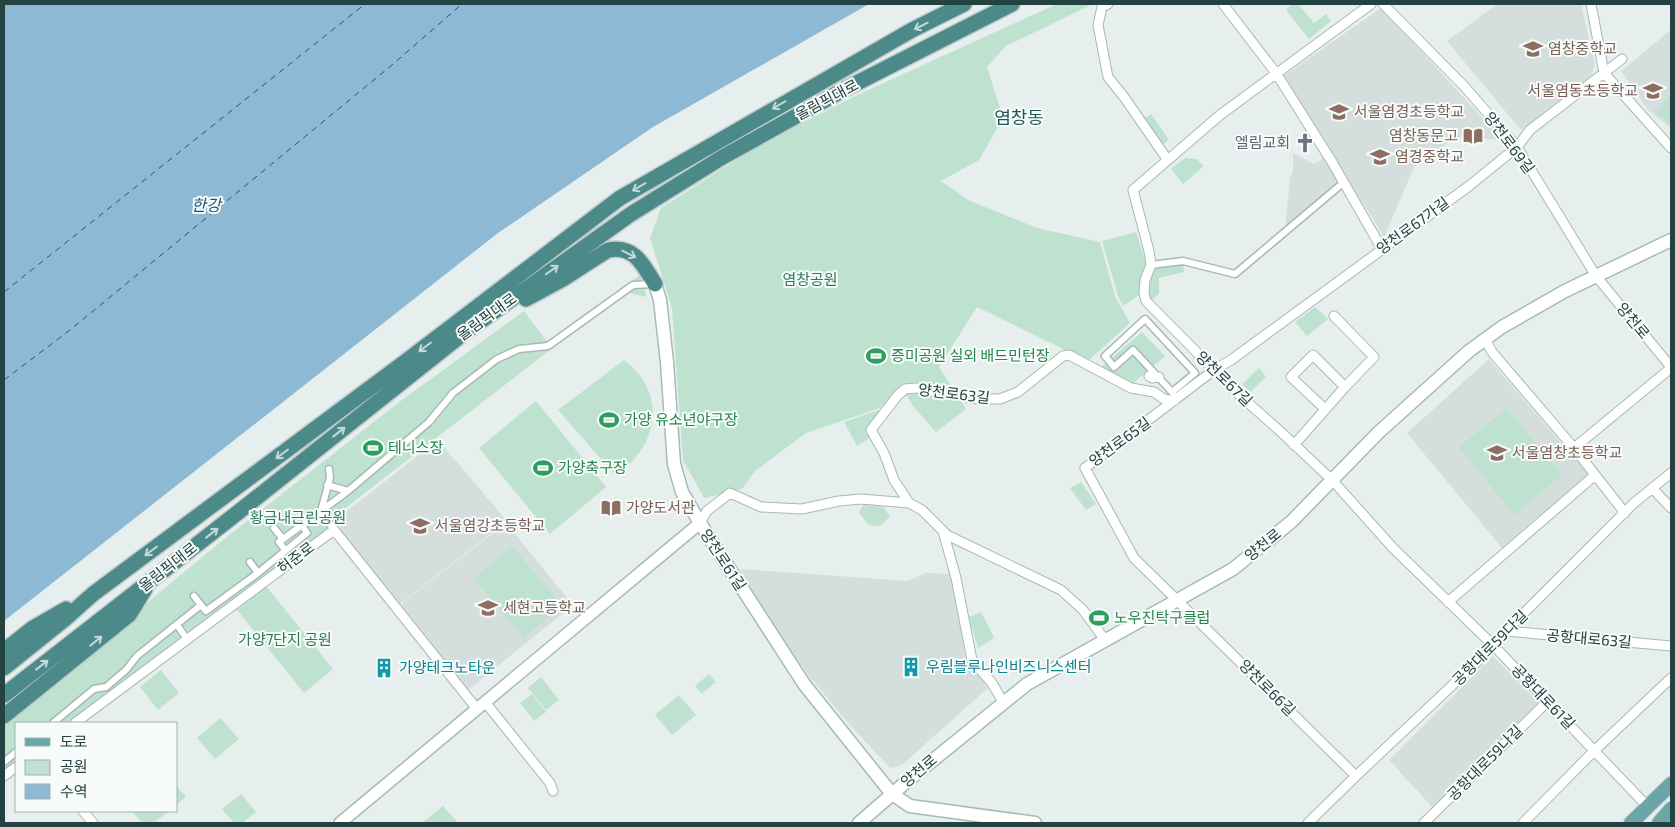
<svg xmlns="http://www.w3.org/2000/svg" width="1675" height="827" viewBox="0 0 1675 827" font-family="'Exo 2','Noto Sans KR',sans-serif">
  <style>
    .built { fill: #d4dfdd }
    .green { fill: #bee1d0 }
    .water { fill: #8db9d5 }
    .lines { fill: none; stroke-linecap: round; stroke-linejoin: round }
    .ferry { stroke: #1a5882; stroke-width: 1; stroke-dasharray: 6 5; stroke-linecap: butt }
    .pedestrian-casing { stroke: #a8b8b6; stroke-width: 9 }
    .minor-casing { stroke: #a8b8b6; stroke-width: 11 }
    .tertiary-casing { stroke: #a8b8b6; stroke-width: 14 }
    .secondary-casing { stroke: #a4bbb9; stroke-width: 15 }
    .primary-casing { stroke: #c1caca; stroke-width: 16 }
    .trunk-casing { stroke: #c1caca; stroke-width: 18 }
    .pedestrian { stroke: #fff; stroke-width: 6 }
    .minor { stroke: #fff; stroke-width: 9 }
    .tertiary { stroke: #fff; stroke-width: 11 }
    .secondary { stroke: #fff; stroke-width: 12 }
    .primary { stroke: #69a6a5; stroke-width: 14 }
    .trunk { stroke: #4c8a8a; stroke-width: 15 }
    .oneway { stroke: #c4d9d8 }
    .labels { text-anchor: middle; stroke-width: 4; stroke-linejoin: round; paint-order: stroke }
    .education-label { font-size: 15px; fill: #785e54; stroke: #f7fbfa; text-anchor: start }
    .street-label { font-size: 15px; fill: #234241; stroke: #f7fbfa }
    .worship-label { font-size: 15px; fill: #5b616d; stroke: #f7fbfa; text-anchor: end }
    .park-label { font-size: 15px; fill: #2c7b5d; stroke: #f7fbfa }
    .leisure-label { font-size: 15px; fill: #27864d; stroke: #f7fbfa; text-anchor: start }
    .culture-label { font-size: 15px; fill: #0d838f; stroke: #f7fbfa; text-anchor: start }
    .water-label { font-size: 16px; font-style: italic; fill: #1a5882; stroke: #f7fbfa }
    .quarter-label { font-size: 18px; fill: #1e5655; stroke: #f7fbfa }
  </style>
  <rect width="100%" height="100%" fill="#e6efed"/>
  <path class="built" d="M1497 4H1581L1595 65 1591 77 1521 130 1447 41Z
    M1381 8 1503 140 1456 137 1414 167 1384 238 1372 217 1325 147 1282 77Z
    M1671 30V128L1648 110 1621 71Z
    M1293 153 1314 164 1325 157 1337 176V186L1285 228 1290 179 1293 171Z
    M1489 359 1588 474 1502 548 1407 433Z
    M438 440 507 521 400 604 341 531 338 518Z
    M506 523 573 605 468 690 401 604Z
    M741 569 908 581 925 573 950 574 953 581 965 656 988 688 902 765 890 768 850 725 809 676 756 601Z
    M1493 656 1541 705 1434 809 1389 760Z"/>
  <path class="green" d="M1057 4H1093L1006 46 987 67 1003 118 979 160 941 181 968 200 1037 228 1100 242 1115 296 1130 323 1088 361 977 307 939 367 952 387 917 382 904 384 880 408 806 433 755 471 742 489 704 498 683 460 672 308 650 238 661 208 755 148 855 96Z
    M1292 4H1298L1314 23 1326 14 1331 21 1309 39 1286 10Z
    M1671 93V124L1656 113Z
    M1151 114 1169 140 1159 147 1141 121Z
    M1185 158 1197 159 1204 166 1183 184 1171 169Z
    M1136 232 1147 265 1141 294 1123 306 1118 296 1102 241Z
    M1183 261 1184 272 1159 278V294L1148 302 1147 281 1153 269Z
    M640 275 643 280 646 297 629 293 550 350 335 516 336 526 70 723H16V764L4 773V722L218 544 398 403 524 311 548 343Z
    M1315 307 1328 319 1307 336 1295 322Z
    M1142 332 1165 356 1132 384 1101 367Z
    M624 360C668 393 659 447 615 475L558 410Z
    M1259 368 1266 377 1250 392 1242 384Z
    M906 394H923L961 401 966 409 936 432 913 406Z
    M536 401 606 487 550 534 479 448Z
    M1507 408 1562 475 1514 515 1459 447Z
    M879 410 881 412 867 430 871 437 857 446 844 422Z
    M1081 482 1096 504 1086 510 1070 488Z
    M863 505 884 507 890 517 880 526 869 525 859 513Z
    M512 546 562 606 523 638 474 578Z
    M266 586 333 669 304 693 237 610Z
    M981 612 994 638 978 648 969 617Z
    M161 670 179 693 158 710 140 687Z
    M709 674 716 682 702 694 695 686Z
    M541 677 559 700 546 710 528 688Z
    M532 694 546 712 534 721 520 703Z
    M679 695 696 715 672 735 655 715Z
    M220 718 239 739 215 759 197 738Z
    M176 785 186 797 176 805Z
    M241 794 256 812 242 823H234L222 809Z
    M443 806 458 823H422Z
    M132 811H169L153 823H142Z"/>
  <path class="water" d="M4 4H869L653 127 498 233 4 621Z"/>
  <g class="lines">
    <path class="ferry" d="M4 292 365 4
      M4 380 70 330 392 65 462 4"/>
    <defs>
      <path id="pedestrian" d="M1151 265 1183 261 1235 274 1343 183
        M1172 392 1195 373 1145 319 1105 356 1114 367 1133 350 1172 392 1177 399
        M329 469 330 478 321 511 334 530
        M327 485 348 491
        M274 528 283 539
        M285 550 279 542 302 525
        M250 562 258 573
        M194 596 201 605
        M177 625 187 639
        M53 723 94 689 106 687 126 670 137 656 201 605 206 611 258 573 307 533 302 525 348 491 429 422 453 393 497 359 519 349 548 346 633 285 654 284
        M4 762 16 752"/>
      <path id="minor" d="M1108 4 1102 7 1098 25 1108 77 1124 97 1167 159
        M1223 4 1276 73 1332 162 1382 249
        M1371 4 1220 115 1133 190 1149 251 1151 265 1145 280 1144 293 1146 301 1237 393 1281 432 1333 481 1393 548 1494 646 1648 807
        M1383 4 1464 86 1517 147 1596 276 1671 367
        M1591 4 1604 73 1671 148
        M1485 339 1492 352 1574 448 1625 513
        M1149 376 1152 378 1159 377
        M1325 409 1291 377 1313 355 1345 387
        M1294 445 1345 387 1374 357 1334 316
        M1574 448 1671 368
        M1652 488 1671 508
        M700 523 707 511 730 493 761 507 802 509 839 501 861 499 909 503
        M943 531 956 578 972 660 992 683 1003 702
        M1448 602 1594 476
        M1506 631 1671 646
        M1105 640 1083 610 1061 590 947 535 922 510 909 503 894 480 884 453 871 430 898 395 905 389 916 388 978 399H1000L1018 392 1063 356 1069 355 1131 388 1154 392 1164 399 1174 401
        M485 702 550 783 553 791
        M75 723 334 530 477 709
        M4 776 16 767
        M1356 776 1134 558 1085 468 1214 370 1231 360 1469 186 1517 147 1530 130 1622 59
        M83 811 93 823
        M1308 823 1356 776 1494 646 1506 631 1634 503 1671 473
        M1424 823 1547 702
        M1523 823 1594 751 1671 678"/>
      <path id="tertiary" d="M340 823 700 523"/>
      <path id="secondary" d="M655 284 660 300 667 362 674 464 682 492 700 523 804 684 892 794 910 806 1035 823
        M859 823 906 782 1027 684 1233 569 1291 522 1379 432 1469 351 1502 327 1565 291 1671 240"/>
      <path id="primary" d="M1631 823 1671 784
        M1659 823 1671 809"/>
      <path id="trunk" d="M526 299 563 279 608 250C635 245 643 265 655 284
        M4 651 33 628 66 609
        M4 668 65 619 93 594 405 362 620 198 912 30 964 4
        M4 695 236 514 464 333 631 214 721 158 845 89 1012 4
        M4 716 129 615 145 589"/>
    </defs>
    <use href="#pedestrian" class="pedestrian-casing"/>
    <use href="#minor" class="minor-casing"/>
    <use href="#tertiary" class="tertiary-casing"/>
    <use href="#secondary" class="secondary-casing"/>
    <use href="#primary" class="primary-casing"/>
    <use href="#trunk" class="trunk-casing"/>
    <use href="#pedestrian" class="pedestrian"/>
    <use href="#minor" class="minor"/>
    <use href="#tertiary" class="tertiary"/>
    <use href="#secondary" class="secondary"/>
    <use href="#primary" class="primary"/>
    <use href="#trunk" class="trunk"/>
  </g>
  <defs><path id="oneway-shaft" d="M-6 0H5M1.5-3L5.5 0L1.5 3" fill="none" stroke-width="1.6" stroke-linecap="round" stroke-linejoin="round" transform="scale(1.25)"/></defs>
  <g class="oneway">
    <use href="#oneway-shaft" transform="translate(921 26) rotate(153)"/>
    <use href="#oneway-shaft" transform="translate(779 105) rotate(150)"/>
    <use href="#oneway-shaft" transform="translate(639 187) rotate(149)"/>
    <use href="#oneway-shaft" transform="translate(629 254) rotate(27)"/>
    <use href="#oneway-shaft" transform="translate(552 270) rotate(-35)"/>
    <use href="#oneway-shaft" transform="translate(425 347) rotate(143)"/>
    <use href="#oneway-shaft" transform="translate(339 432) rotate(-38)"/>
    <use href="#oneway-shaft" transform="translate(282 454) rotate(143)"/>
    <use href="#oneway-shaft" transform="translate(212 533) rotate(-38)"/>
    <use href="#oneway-shaft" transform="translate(151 551) rotate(143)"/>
    <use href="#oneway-shaft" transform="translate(96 641) rotate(-39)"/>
    <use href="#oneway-shaft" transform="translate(42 665) rotate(-38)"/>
  </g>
  <defs>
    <symbol id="school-bare" viewBox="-9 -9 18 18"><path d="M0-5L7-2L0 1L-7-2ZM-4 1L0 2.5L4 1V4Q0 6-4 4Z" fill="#8d6e63" stroke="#f7fbfa" stroke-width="2.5" paint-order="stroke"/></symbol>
    <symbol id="library-bare" viewBox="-9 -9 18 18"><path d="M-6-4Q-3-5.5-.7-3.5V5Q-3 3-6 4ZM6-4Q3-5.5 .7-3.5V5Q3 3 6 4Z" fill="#8d6e63" stroke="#f7fbfa" stroke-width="2.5" paint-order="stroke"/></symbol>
    <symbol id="church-bare" viewBox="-9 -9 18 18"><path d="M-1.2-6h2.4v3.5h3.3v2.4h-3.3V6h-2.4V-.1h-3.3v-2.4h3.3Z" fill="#6b7280" stroke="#f7fbfa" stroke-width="2.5" paint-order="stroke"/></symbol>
    <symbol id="stadium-bare" viewBox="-9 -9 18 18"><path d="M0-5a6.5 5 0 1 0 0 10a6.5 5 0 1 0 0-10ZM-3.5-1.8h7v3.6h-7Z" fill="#2e9e5b" stroke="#f7fbfa" stroke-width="2.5" paint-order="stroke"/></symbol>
    <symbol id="building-bare" viewBox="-9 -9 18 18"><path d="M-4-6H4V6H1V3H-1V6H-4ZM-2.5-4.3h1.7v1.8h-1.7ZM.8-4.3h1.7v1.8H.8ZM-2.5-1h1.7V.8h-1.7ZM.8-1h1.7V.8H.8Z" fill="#0f9aa8" stroke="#f7fbfa" stroke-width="2.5" paint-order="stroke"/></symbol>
  </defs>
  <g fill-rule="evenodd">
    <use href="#school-bare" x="1519" y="35" width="28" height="28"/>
    <use href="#school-bare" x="1639" y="77" width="28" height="28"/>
    <use href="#school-bare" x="1325" y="98" width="28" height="28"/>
    <use href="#library-bare" x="1459" y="122" width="28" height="28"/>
    <use href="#church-bare" x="1291" y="129" width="28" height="28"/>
    <use href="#school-bare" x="1366" y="143" width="28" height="28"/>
    <use href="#stadium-bare" x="862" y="342" width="28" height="28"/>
    <use href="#stadium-bare" x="595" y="406" width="28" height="28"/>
    <use href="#stadium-bare" x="359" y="434" width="28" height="28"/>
    <use href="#school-bare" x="1483" y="439" width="28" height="28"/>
    <use href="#stadium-bare" x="529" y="454" width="28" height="28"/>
    <use href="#library-bare" x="597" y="494" width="28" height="28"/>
    <use href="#school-bare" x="406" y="512" width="28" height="28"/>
    <use href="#school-bare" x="474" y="594" width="28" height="28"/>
    <use href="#stadium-bare" x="1085" y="604" width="28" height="28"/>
    <use href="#building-bare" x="897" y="653" width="28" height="28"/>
    <use href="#building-bare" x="370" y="654" width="28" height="28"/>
  </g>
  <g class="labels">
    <g class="education-label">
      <text x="1548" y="54">염창중학교</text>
      <text x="1638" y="96" text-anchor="end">서울염동초등학교</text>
      <text x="1354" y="117">서울염경초등학교</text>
      <text x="1458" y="141" text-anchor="end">염창동문고</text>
      <text x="1395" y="162">염경중학교</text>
      <text x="1512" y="458">서울염창초등학교</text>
      <text x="626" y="513">가양도서관</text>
      <text x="435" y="531">서울염강초등학교</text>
      <text x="503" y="613">세현고등학교</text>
    </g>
    <g class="street-label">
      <text transform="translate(827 100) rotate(-28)" y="5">올림픽대로</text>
      <text transform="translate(1509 143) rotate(53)" y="5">양천로69길</text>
      <text transform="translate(1413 226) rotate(-36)" y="5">양천로67가길</text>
      <text transform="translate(487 317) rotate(-36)" y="5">올림픽대로</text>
      <text transform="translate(1633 321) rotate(50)" y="5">양천로</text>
      <text transform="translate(1224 379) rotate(44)" y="5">양천로67길</text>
      <text transform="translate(954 394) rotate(7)" y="5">양천로63길</text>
      <text transform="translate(1120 442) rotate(-36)" y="5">양천로65길</text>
      <text transform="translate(1263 545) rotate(-39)" y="5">양천로</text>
      <text transform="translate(296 558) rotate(-37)" y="5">허준로</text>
      <text transform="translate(723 560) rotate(57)" y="5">양천로61길</text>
      <text transform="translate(168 567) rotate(-38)" y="5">올림픽대로</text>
      <text transform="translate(1589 639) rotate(5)" y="5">공항대로63길</text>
      <text transform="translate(1490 648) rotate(-45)" y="5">공항대로59다길</text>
      <text transform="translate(1267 688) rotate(45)" y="5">양천로66길</text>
      <text transform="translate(1543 697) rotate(46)" y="5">공항대로61길</text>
      <text transform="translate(1485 763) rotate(-45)" y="5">공항대로59나길</text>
      <text transform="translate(919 771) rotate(-40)" y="5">양천로</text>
    </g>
    <g class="worship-label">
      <text x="1290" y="148">엘림교회</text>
    </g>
    <g class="park-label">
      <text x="810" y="285">염창공원</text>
      <text x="298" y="523">황금내근린공원</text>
      <text x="285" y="645">가양7단지 공원</text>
    </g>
    <g class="leisure-label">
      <text x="891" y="361">증미공원 실외 배드민턴장</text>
      <text x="624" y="425">가양 유소년야구장</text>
      <text x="388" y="453">테니스장</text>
      <text x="558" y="473">가양축구장</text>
      <text x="1114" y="623">노우진탁구클럽</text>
    </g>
    <g class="culture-label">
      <text x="926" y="672">우림블루나인비즈니스센터</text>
      <text x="399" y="673">가양테크노타운</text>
    </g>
    <g class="water-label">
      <text x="206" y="211">한강</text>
    </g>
    <g class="quarter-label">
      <text x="1019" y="124">염창동</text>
    </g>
  </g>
  <rect width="1675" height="827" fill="none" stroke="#234241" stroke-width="10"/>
  <rect x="15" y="722" width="162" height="90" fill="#f7fbfa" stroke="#a2b1b0"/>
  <rect x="25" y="738" width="25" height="8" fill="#69a6a5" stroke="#a2b1b0"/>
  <text x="60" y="747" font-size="15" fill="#234241">도로</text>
  <rect x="25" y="760" width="25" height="15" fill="#bee1d0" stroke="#a2b1b0"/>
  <text x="60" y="772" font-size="15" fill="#234241">공원</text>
  <rect x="25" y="784" width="25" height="15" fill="#8db9d5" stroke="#a2b1b0"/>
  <text x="60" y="797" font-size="15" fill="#234241">수역</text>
</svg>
